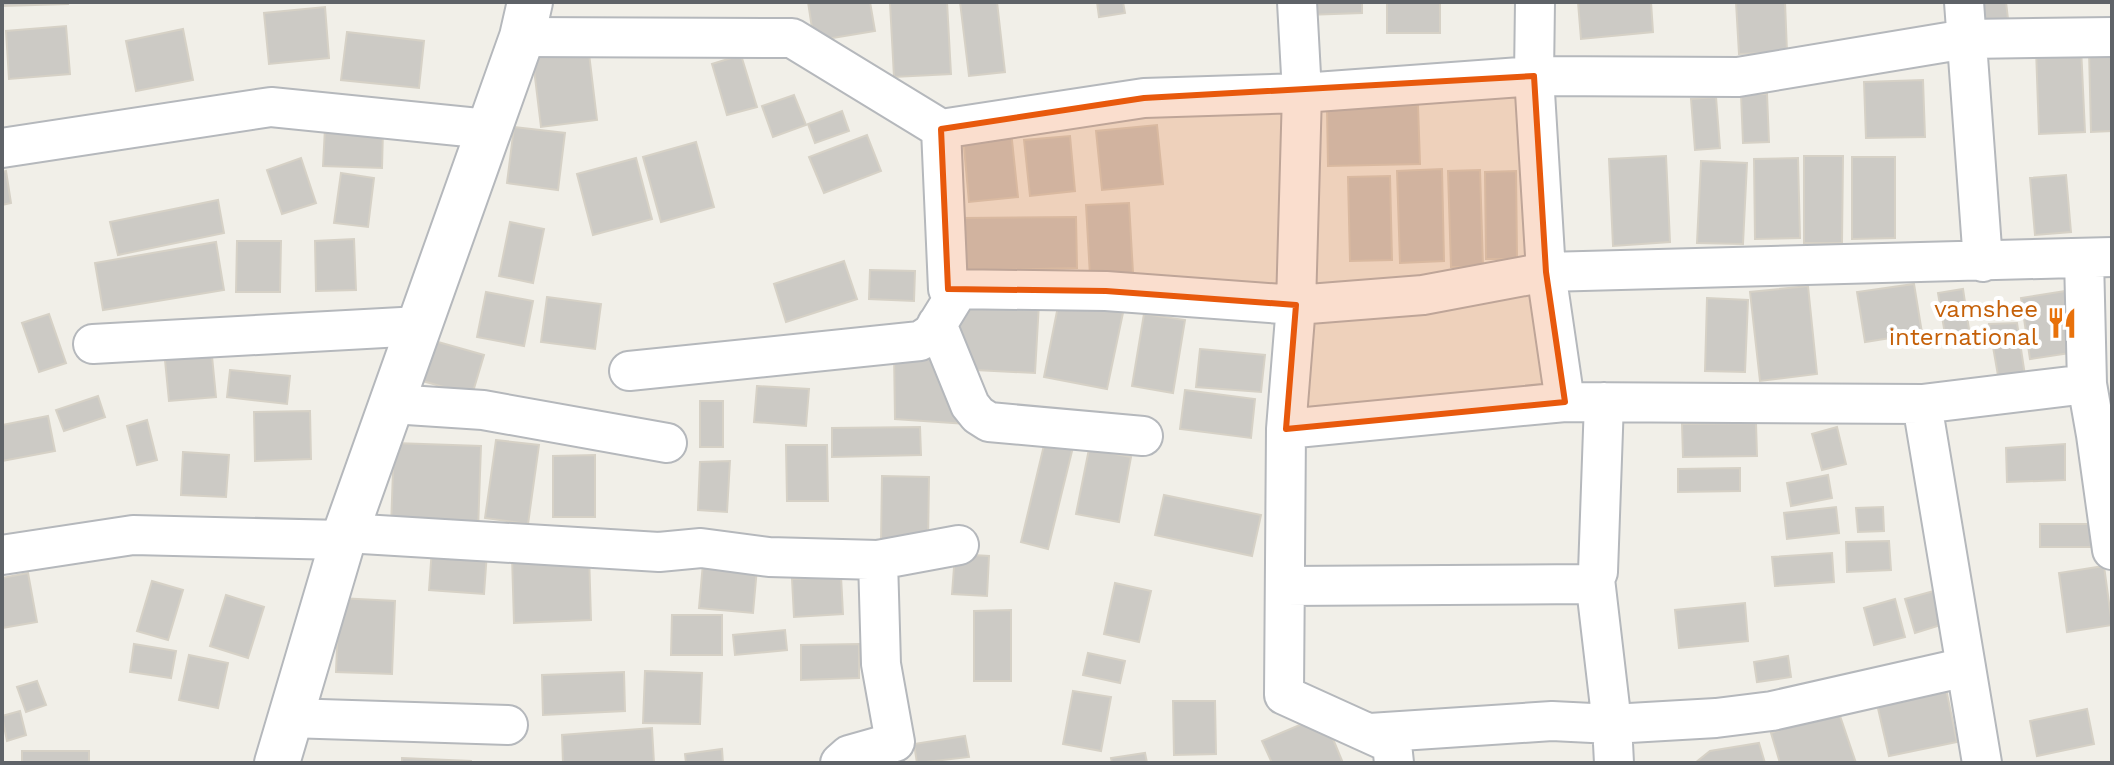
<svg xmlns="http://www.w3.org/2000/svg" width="2114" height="765" viewBox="0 0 2114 765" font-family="'Work Sans',sans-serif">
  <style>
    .building { fill: #cccac5; stroke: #d6d1c6; stroke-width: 2 }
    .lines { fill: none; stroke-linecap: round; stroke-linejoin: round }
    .minor-casing { stroke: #b5b8bc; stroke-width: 42 }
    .tertiary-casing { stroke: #b5b8bc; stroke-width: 48 }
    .minor { stroke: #fff; stroke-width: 38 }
    .tertiary { stroke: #fff; stroke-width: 44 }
    .marked { fill: #e8590c; fill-opacity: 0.2; stroke: #e8590c; stroke-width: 6; stroke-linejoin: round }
    .labels { text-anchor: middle; stroke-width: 8; stroke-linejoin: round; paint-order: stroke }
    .food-label { font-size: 24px; fill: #c56008; stroke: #fff; text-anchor: end }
  </style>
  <rect width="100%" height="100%" fill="#f1efe8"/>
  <path class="building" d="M2 2H68V4L2 6Z
    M808 2H870L875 31 814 41Z
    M947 2 951 74 894 77 890 3Z
    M960 2H997L1005 72 969 76Z
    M1097 2H1123L1125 13 1099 17Z
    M1305 2H1362V13L1306 15Z
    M1387 2H1440V33H1387Z
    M1578 2H1651L1653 32 1581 39Z
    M1736 2H1785L1787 52 1739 54Z
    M1982 2H2006L2008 19 1984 21Z
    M325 7 329 58 269 64 264 13Z
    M66 26 70 74 9 79 6 31Z
    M183 29 193 80 136 91 126 41Z
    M347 32 424 41 419 88 341 80Z
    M587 37 597 120 541 127 531 44Z
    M2081 47 2085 132 2039 134 2036 49Z
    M2112 49V131L2091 132 2089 50Z
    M741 55 757 107 727 115 712 64Z
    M1923 80 1925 137 1866 138 1864 82Z
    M1741 94H1767L1769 142 1743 143Z
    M794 95 806 125 773 137 762 106Z
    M1716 97 1720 148 1695 150 1691 99Z
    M1418 105 1420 164 1328 166 1327 108Z
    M842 111 849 131 815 143 808 124Z
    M1157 125 1163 184 1102 190 1096 131Z
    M514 127 565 133 558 190 507 183Z
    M325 128 383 130 382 168 323 166Z
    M1011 131 1018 197 969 202 963 136Z
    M867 135 881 171 824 193 809 157Z
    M1070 136 1075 191 1030 196 1024 140Z
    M696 142 714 207 661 222 643 157Z
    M1666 156 1670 242 1613 246 1609 159Z
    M1804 156H1843L1842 243H1804Z
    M1852 157H1895V238L1852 239Z
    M301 158 316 203 282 214 267 170Z
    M636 158 652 219 593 235 577 174Z
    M1798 158 1800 238 1755 239 1754 159Z
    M1701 161 1747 163 1743 244 1697 243Z
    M1442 169 1444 261 1400 263 1397 171Z
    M1480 170 1483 267H1451L1448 171Z
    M6 171 11 203 2 205V172Z
    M1516 171 1517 259H1486L1485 172Z
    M341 173 374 178 368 227 334 223Z
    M2066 175 2071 232 2035 235 2030 178Z
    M1390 176 1392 260 1350 261 1348 177Z
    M218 200 224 233 118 255 110 222Z
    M1129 203 1133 273 1090 276 1086 205Z
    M1076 217 1077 268 964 271 963 218Z
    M510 222 544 229 533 283 499 276Z
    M354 239 356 290 316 291 315 241Z
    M237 241H281L280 292H236Z
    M216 242 224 290 103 310 95 263Z
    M844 261 857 299 786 322 774 284Z
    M870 270 915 271 914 301 869 299Z
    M1914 284 1922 333 1865 342 1857 292Z
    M1808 286 1817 374 1760 381 1750 292Z
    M1963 289 1971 343 1947 346 1938 293Z
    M2072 290 2077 352 2030 359 2021 298Z
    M486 292 533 301 524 346 477 337Z
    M1060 296 1124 308 1107 389 1044 377Z
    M547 297 601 304 595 349 541 342Z
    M1707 298 1748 300 1745 372 1705 371Z
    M961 300 1039 303 1035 373 957 369Z
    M49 314 66 363 39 372 22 323Z
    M1144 314 1185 320 1173 393 1132 386Z
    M2017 323 2026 382 1999 381 1989 324Z
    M431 340 484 355 472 395 419 380Z
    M211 346 216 397 169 401 164 350Z
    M1200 349 1265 355 1261 392 1196 387Z
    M894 352 945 356 966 424 895 419Z
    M230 370 290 376 287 404 227 397Z
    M757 386 809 389 806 426 754 422Z
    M1185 390 1255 399 1251 438 1180 429Z
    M98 396 105 417 64 431 56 410Z
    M700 401H723V447H700Z
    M310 411 311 459 255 461 254 412Z
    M48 416 55 451 2 461V425Z
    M147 420 157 460 137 465 127 426Z
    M1756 423 1757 456 1683 457 1682 424Z
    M920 427 921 455 832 457V428Z
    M1837 427 1846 464 1822 470 1812 434Z
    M496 440 539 445 528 524 485 518Z
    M1045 441 1073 447 1048 549 1021 542Z
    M394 443 481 446 478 530 391 527Z
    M2065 444V480L2007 482 2006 448Z
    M786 445H827L828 501H787Z
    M1089 449 1131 457 1119 522 1076 514Z
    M183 452 229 455 226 497 181 495Z
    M595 455V517H553V456Z
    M730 461 727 512 698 510 700 462Z
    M1740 468V491L1678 492V469Z
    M1828 475 1832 498 1791 506 1787 483Z
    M882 476 929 477 928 542H881Z
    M1164 495 1261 515 1252 556 1155 535Z
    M1836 507 1839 533 1787 539 1784 513Z
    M1883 507 1884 531 1858 532 1856 508Z
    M2040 524H2092L2091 547H2040Z
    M1889 541 1891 570 1847 572 1846 542Z
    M432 548 487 552 484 594 429 590Z
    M589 553 591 620 514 623 512 556Z
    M1832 553 1834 582 1775 586 1772 557Z
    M955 554 989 556 987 596 952 594Z
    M703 563 757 568 753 613 699 608Z
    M2104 566 2112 625 2067 632 2059 573Z
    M28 573 37 622 2 628V578Z
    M841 576 843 614 794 617 792 579Z
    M152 581 183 590 168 640 137 631Z
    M1115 583 1151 591 1139 642 1104 634Z
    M1941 589 1950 622 1915 633 1905 599Z
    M226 595 264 607 248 658 210 646Z
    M339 598 395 601 392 674 336 672Z
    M1895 599 1905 637 1874 645 1864 608Z
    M1745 603 1748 641 1679 648 1675 610Z
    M1011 610V681H974V611Z
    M672 615H722V655H671Z
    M785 630 787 650 735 655 733 635Z
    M134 644 176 651 171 678 130 672Z
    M859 644V678L801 680V645Z
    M1088 653 1125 661 1120 683 1083 675Z
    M189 655 228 663 218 708 179 700Z
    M1788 656 1791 677 1757 682 1754 662Z
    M645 671 702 673 700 724 643 723Z
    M624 672 625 711 543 715 542 675Z
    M37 681 46 705 26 712 17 687Z
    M1946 689 1957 742 1889 756 1877 704Z
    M1073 691 1111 697 1101 751 1063 744Z
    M1173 701H1215L1216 754 1174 755Z
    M2087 709 2094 744 2037 756 2030 721Z
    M1838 710 1856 763H1780L1771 733Z
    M20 711 26 735 7 741 2 716Z
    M1323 715 1343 763H1272L1262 741Z
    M652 728 654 763H563L562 735Z
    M965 736 969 757 917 763 914 744Z
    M1759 743 1765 763H1695L1710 751Z
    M722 749 723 763H686L685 754Z
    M22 751H89V763H22Z
    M1145 753 1147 763H1112L1111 758Z
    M402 758 471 761V763H402Z"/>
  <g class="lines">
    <defs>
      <path id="minor" d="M1297 2 1302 93 1296 305 1286 429 1284 695 1392 744 1394 763
        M1535 2 1534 76 1546 272 1565 402
        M1964 2 1983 262
        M522 37 792 38 941 129 1144 98 1302 93 1534 76 1738 77 1966 39 2112 37
        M941 129 948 289 1106 291 1296 305 1423 295 1546 272 2112 257
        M2 148 271 107 488 129
        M2084 258 2087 384
        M937 324 970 405 978 415 989 422 1143 436
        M93 344 420 326
        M629 371 920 341 932 333 959 289
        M392 404 483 410 667 443
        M1922 404 1982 763
        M1286 429 1565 402 1922 404 2087 384 2096 435H2112
        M2096 435 2112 550
        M346 533 659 552 701 548 769 557 878 560
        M2 555 133 535 343 540
        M1595 579 1612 724 1614 763
        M1285 586 1589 584 1595 579 1598 572 1604 402
        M289 718 508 725
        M1370 733 1552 721 1612 724 1716 718 1772 711 1966 667
        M840 763 849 755 895 742 881 664 878 560 959 545"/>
      <path id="tertiary" d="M277 763 343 540 522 37 530 2"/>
    </defs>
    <use href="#minor" class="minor-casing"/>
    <use href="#tertiary" class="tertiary-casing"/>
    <use href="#minor" class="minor"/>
    <use href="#tertiary" class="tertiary"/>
  </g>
  <path class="marked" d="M1534 76 1546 272 1565 402 1286 429 1296 305 1106 291 948 289 941 129 1144 98Z"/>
  <defs>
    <symbol id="restaurant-bare" viewBox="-9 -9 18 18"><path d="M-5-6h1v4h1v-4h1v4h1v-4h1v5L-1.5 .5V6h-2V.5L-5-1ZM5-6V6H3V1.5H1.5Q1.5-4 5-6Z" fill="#e8710a" stroke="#fff" stroke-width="2.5" paint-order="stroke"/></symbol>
  </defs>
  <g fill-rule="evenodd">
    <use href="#restaurant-bare" x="2040" y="301" width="44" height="44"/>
  </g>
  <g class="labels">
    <g class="food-label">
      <text x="2038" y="317">vamshee<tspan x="2038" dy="28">international</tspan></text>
    </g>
  </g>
  <rect width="2114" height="765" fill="none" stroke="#5f6368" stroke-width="8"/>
</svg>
